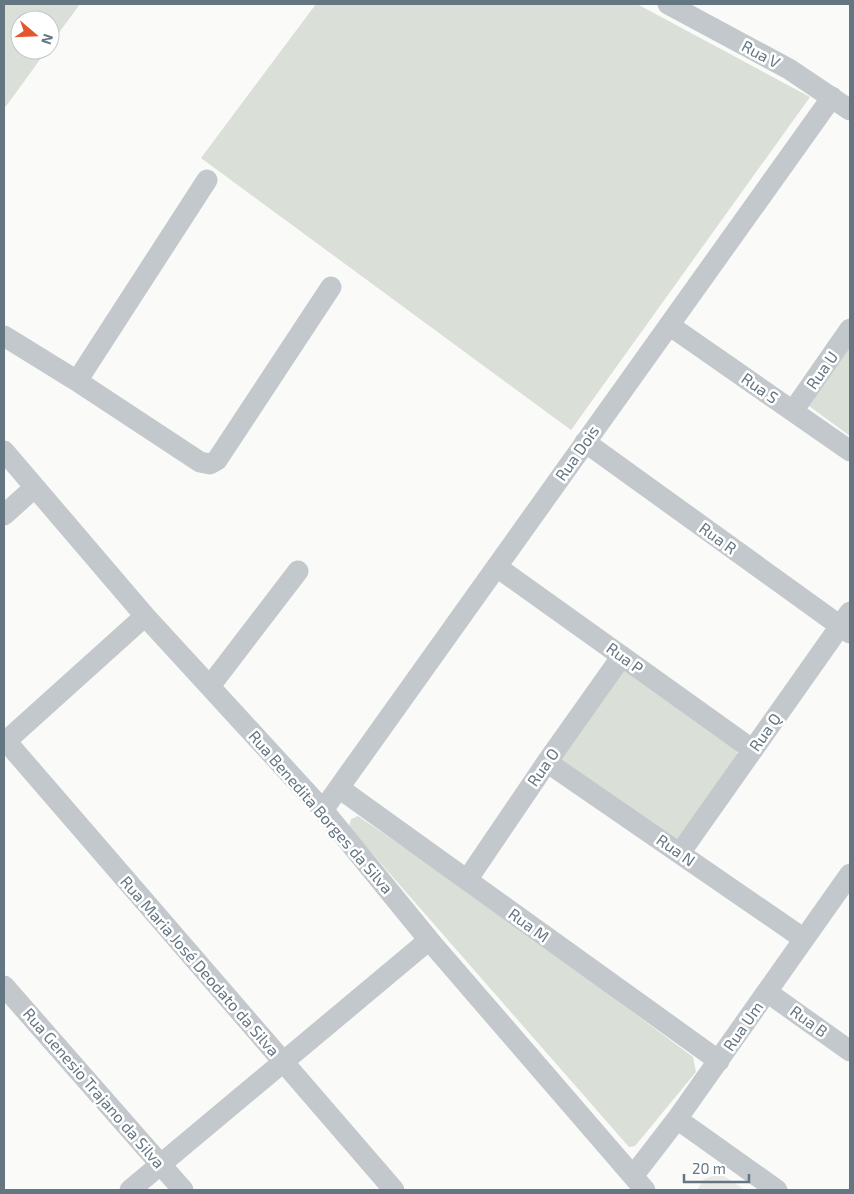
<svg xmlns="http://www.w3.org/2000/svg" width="854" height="1194" viewBox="0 0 854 1194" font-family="'Exo 2',sans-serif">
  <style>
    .built { fill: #e8e9e9 }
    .green { fill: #dadfd7 }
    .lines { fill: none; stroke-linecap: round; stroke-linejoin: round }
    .minor { stroke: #c3c8cc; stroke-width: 21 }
    .labels { text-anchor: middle; stroke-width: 5; stroke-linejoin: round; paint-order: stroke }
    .street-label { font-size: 16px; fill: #657683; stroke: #fff }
  </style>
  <rect width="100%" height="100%" fill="#fafaf8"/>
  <path class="built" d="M716 1175 724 1176 745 1190H697L704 1179Z"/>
  <path class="green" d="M4 4H80L50 45V20H20V50H47L4 109Z
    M316 4H637L810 97 571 430 201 158Z
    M850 344V436L809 406Z
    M622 667 737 746V754L681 838 677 839 561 759Z
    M358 816 494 909 693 1057 696 1072 635 1146 629 1147 349 827 351 819Z"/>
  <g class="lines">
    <path class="minor" d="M668 4 789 69 850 110
      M669 325 850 451
      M4 336 77 381 200 462 210 464 217 460 331 287
      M77 381 207 180
      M793 411 850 329
      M585 442 850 633
      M4 451 145 616 323 810 429 940 645 1190
      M4 515 34 488
      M497 567 753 750
      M210 686 298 571
      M6 741 394 1190
      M4 743 145 616
      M547 762 804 939
      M339 788 719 1061
      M323 810 832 97
      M680 853 850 612
      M467 880 547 762 622 656
      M4 986 183 1190
      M767 992 850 1051
      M677 1119 777 1190
      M633 1176 677 1119 850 874
      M130 1190 429 940"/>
  </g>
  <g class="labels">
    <g class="street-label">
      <text transform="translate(761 54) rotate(28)" y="6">Rua V</text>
      <text transform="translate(822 370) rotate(-55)" y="6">Rua U</text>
      <text transform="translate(760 388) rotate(35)" y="6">Rua S</text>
      <text transform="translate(577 453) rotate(-55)" y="6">Rua Dois</text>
      <text transform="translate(718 538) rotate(36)" y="6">Rua R</text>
      <text transform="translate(625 658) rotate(36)" y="6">Rua P</text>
      <text transform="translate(765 732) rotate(-55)" y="6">Rua Q</text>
      <text transform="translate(543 767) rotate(-55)" y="6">Rua O</text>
      <text transform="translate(321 812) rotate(49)" y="6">Rua Benedita Borges da Silva</text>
      <text transform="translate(676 850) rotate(35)" y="6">Rua N</text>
      <text transform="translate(529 925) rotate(36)" y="6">Rua M</text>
      <text transform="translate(200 966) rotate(49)" y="6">Rua Maria José Deodato da Silva</text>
      <text transform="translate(809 1021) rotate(36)" y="6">Rua B</text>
      <text transform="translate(743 1026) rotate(-55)" y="6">Rua Um</text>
      <text transform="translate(94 1088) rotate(49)" y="6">Rua Genesio Trajano da Silva</text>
    </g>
  </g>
  <rect width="854" height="1194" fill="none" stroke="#657683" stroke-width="10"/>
  <g transform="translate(35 35) rotate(109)"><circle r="24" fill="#ffffff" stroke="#c1c8cd"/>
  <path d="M0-4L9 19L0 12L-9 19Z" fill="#e4572e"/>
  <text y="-8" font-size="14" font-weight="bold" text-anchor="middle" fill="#657683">N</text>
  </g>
  <path d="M684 1174v8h65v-8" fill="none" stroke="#657683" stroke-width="2.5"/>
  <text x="692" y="1174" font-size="15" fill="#657683" stroke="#ffffff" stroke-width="4" paint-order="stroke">20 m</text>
</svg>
